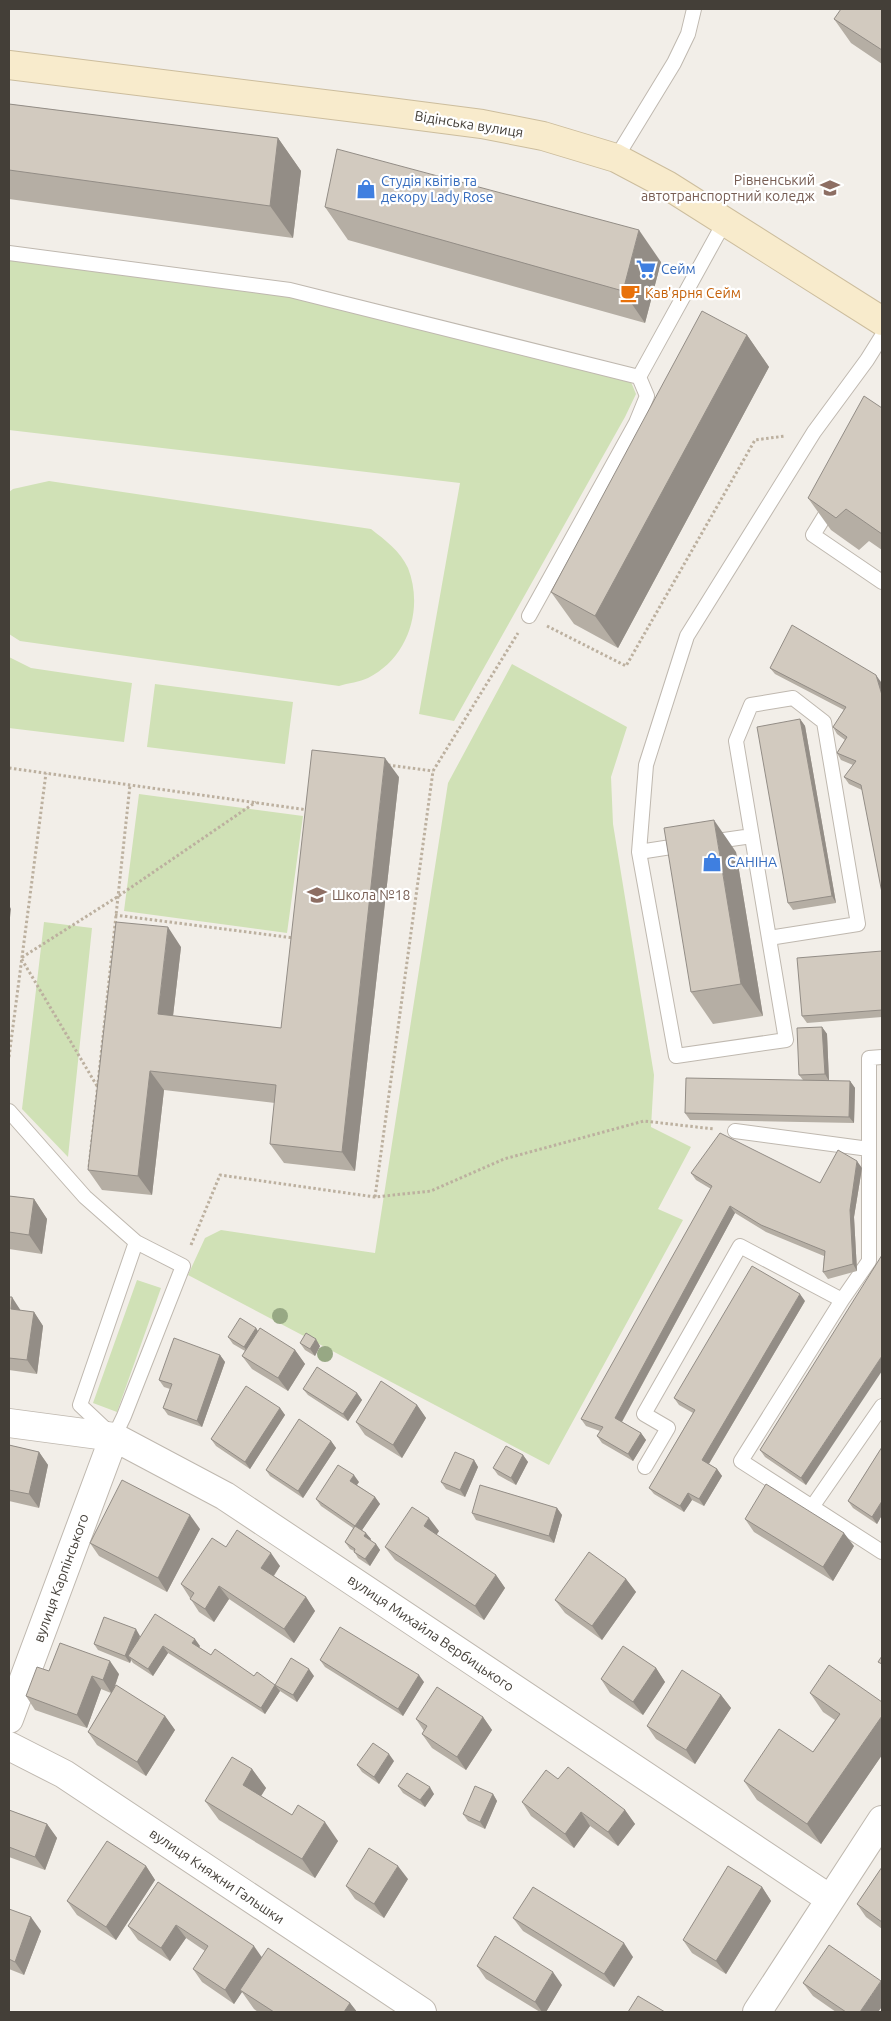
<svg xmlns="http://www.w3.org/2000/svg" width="891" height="2021" viewBox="0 0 891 2021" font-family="Ubuntu,sans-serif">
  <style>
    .green { fill: #d0e1b6 }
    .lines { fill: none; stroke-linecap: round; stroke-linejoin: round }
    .lane-casing { stroke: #bfb8af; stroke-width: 16 }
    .street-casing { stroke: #bfb8af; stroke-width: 30 }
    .secondary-casing { stroke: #ccbd9d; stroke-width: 30 }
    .path { stroke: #bcb09f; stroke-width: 3; stroke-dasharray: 2.5 2.5; stroke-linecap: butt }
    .lane { stroke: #fff; stroke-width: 14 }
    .street { stroke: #fff; stroke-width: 28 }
    .secondary { stroke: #f8ebcc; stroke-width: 28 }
    .tree { fill: #97a884 }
    .wall { fill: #b5aea4 }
    .shaded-wall { fill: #938d86 }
    .building { fill: #d2cabf; stroke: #938d86 }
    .labels { text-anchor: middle; stroke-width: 4.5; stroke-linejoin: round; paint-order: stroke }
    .street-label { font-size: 14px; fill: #443f38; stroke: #fff }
    .education-label { font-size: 14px; fill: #785e54; stroke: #fff; text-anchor: end }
    .shop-label { font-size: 14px; fill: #366cbe; stroke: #fff; text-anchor: start }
    .food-label { font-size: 14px; fill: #c56008; stroke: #fff; text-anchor: start }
  </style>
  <rect width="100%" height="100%" fill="#f2eee8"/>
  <path class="green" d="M9 260 289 296 631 382 636 394 625 417 454 721 419 714 460 483 9 430Z
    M49 481 371 529C385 540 400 551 408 568 424 609 408 658 368 678 360 682 348 683 339 686L20 641 9 634V492L13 489Z
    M9 657 31 668 132 683 124 742 9 728Z
    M512 664 627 727 611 777 613 824 654 1075 651 1127 691 1147 658 1209 683 1220 549 1465 188 1275 205 1238 221 1230 375 1253 448 783Z
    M155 684 293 702 285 764 147 747Z
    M139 794 303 816 287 933 124 911Z
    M44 922 92 928 68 1157 22 1109Z
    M137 1280 161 1288 117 1412 93 1403Z"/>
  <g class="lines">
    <defs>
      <path id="lane" d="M616 158 674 63 688 34 694 9
        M9 253 290 290 639 377
        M639 377 725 221
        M832 504 813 535 882 582
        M529 616 636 423 647 396 639 377
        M710 842 752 836
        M684 845 639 852 676 1056 786 1040 736 741 751 705 793 698 824 722 858 924 769 938
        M639 852 646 765 687 636 814 432 867 360 882 336
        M9 1111 85 1197 136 1242
        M735 1131 869 1149V1261L842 1300
        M869 1149V1058L882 1057
        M136 1242 183 1266 124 1416 114 1437 80 1405Z
        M645 1467 668 1428 644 1414 740 1246 842 1300 741 1461 882 1552
        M812 1507 882 1406"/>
      <path id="street" d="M9 1423 114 1437 225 1496 830 1899
        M9 1719 114 1437
        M9 1746 64 1774 422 2012
        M757 2012 882 1820"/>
      <path id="secondary" d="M9 65 389 112 482 124 543 136 616 158 667 185 882 321"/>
    </defs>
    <use href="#lane" class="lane-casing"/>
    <use href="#street" class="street-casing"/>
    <use href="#secondary" class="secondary-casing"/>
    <path class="path" d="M547 626 626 666 755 440 785 436
      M388 765 433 771
      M9 768 308 810
      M115 915 294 938
      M9 1057 46 773
      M97 1086 21 958 117 897 256 802
      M89 1167 130 785
      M375 1197 433 771 518 633
      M191 1245 220 1175 375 1197 431 1191 504 1159 644 1121 714 1129"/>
    <use href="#lane" class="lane"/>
    <use href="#street" class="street"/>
    <use href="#secondary" class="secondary"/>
  </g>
  <g class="tree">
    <circle cx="280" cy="1316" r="8"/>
    <circle cx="325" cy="1354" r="8"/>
  </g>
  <path class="wall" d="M882 9V64L851 43 834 19Z
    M9 104 278 138 301 171 293 238 9 199Z
    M325 207 661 262 645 323 348 240Z
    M747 335 769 367 618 648 574 624 551 592Z
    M882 408V550L869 541 859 550 831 530 808 498Z
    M770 668 881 682 862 790 849 784 844 777 853 765 841 760 837 753 845 740 837 734 833 727 844 710 775 674Z
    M800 719 805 726 836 903 793 910 788 903Z
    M399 777 355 1171 284 1163 270 1144 275 1103 164 1090 152 1195 102 1190 88 1170 181 947 173 1016 281 1028Z
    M736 852 763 1016 713 1024 691 992Z
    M882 951V1017L807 1023 802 1016Z
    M822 1027 827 1034 829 1081H850L855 1088 854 1123 690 1120 685 1113 803 1080 799 1075Z
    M862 1168 854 1217 857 1271 828 1279 823 1272 824 1256 766 1232 735 1213 622 1422 641 1433 646 1440 633 1461 602 1443 597 1436 600 1431 586 1426 581 1419 711 1189 696 1180 691 1173 820 1183Z
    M9 1196 34 1199 47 1219 42 1254 9 1249Z
    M882 1256 806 1485 765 1457 760 1450Z
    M9 1297 21 1311 34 1312 43 1326 37 1374 9 1370Z
    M805 1301 709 1464 717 1469 722 1476 704 1506 692 1500 684 1512 654 1494 649 1488 693 1413 679 1405 674 1398Z
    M256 1328 258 1331 295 1350 305 1364 288 1391 252 1369 242 1356 245 1351 233 1344 228 1337Z
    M300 1343 320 1346 315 1356 305 1350Z
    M220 1355 225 1362 202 1427 168 1415 163 1408 170 1389 164 1387 159 1380Z
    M303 1389 357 1393 362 1400 348 1421 308 1395Z
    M417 1405 426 1418 402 1458 365 1435 356 1422Z
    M280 1408 285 1415 250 1469 216 1446 211 1439Z
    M331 1441 336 1448 303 1498 270 1476 266 1470Z
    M9 1445 39 1452 48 1465 39 1508 9 1501Z
    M882 1447V1515L877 1524 853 1508 848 1501Z
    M523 1455 528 1462 516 1485 498 1475 493 1468Z
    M474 1460 478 1467 465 1497 446 1489 441 1482Z
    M359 1482 357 1485 375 1497 380 1504 362 1530 371 1539 370 1540 376 1544 380 1550 370 1566 358 1558 354 1551 350 1549 345 1542 353 1528 321 1506 316 1499Z
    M557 1508 562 1515 554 1543 476 1520 472 1513Z
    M745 1519 854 1546 833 1581 754 1532Z
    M200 1529 167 1592 99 1556 90 1543Z
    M439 1531 436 1535 496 1575 505 1588 484 1620 395 1560 385 1547Z
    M226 1547 280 1566 274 1576 306 1597 315 1611 294 1643 229 1599 214 1622 199 1612 181 1584Z
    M626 1579 636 1592 602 1640 565 1613 555 1600Z
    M140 1636 139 1639 200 1646 199 1647 211 1655 254 1676 275 1685 314 1676 297 1702 280 1691 265 1714 168 1653 153 1676 133 1663 131 1660 130 1663 98 1650 94 1644Z
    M320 1660 424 1682 403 1716 325 1667Z
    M656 1668 665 1682 643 1715 610 1693 601 1679Z
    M49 1671 119 1674 114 1689 165 1716 175 1730 146 1776 97 1745 88 1732 111 1693 101 1689 87 1728 35 1710 26 1696Z
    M810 1693 882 1702V1755L821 1844 757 1800 744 1781 813 1752 835 1720 823 1712Z
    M721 1695 731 1708 695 1764 656 1739 647 1726Z
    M483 1717 492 1730 466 1770 432 1748 422 1734 424 1731 416 1719Z
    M394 1761 379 1784 362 1772 357 1765Z
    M252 1769 266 1788 261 1796 292 1815 338 1841 315 1878 219 1820 205 1801Z
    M558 1779 625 1810 635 1824 618 1846 590 1826 574 1848 531 1816 522 1802Z
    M398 1786 434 1794 425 1807 403 1793Z
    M493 1794 497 1801 485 1829 468 1821 463 1814Z
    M9 1810 47 1824 57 1838 45 1870 9 1857Z
    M146 1866 155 1880 116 1940 77 1915 67 1901Z
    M882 1867V1929L866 1917 857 1904Z
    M408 1879 384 1918 355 1899 346 1886Z
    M158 1882 262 1957 350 2003 357 2012H258L254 2009 242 1992 234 2004 202 1982 193 1969 205 1951 186 1938 170 1961 138 1940 128 1926Z
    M762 1887 771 1901 726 1974 692 1953 683 1940Z
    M9 1909 41 1931 24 1975 9 1969Z
    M513 1918 633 1957 614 1987 523 1931Z
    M477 1966 562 1985 546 2012H540L486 1979Z
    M803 1983 878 2012H836L813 1996Z"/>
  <path class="shaded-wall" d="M278 138 301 171 293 238 270 206Z
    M639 230 661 262 645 323 623 291Z
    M747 335 769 367 618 648 595 616Z
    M876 675 881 682 882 685V695Z
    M800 719 805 726 836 903 832 896Z
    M385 758 399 777 355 1171 342 1152Z
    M714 820 736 852 763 1016 741 984Z
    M9 905 11 909 9 926Z
    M168 927 181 947 171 1033 158 1014Z
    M822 1027 827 1034 829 1081 825 1074Z
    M150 1071 164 1090 152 1195 138 1176Z
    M850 1081 855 1088 854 1123 849 1117Z
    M857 1161 862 1168 854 1217 857 1271 853 1264 850 1210Z
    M34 1199 47 1219 42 1254 29 1235Z
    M730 1206 735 1213 620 1425 615 1418Z
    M800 1294 805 1301 707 1467 702 1460Z
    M12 1297 21 1311 11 1309Z
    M34 1312 43 1326 37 1374 27 1360Z
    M256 1328 260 1335 249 1354 244 1347Z
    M316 1339 320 1346 315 1356 310 1349Z
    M295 1350 305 1364 288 1391 278 1378Z
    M220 1355 225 1362 202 1427 197 1421Z
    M882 1356V1371L806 1485 801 1478Z
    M357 1393 362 1400 348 1421 343 1414Z
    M417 1405 426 1418 402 1458 393 1445Z
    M280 1408 285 1415 250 1469 245 1462Z
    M641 1433 646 1440 633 1461 628 1454Z
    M331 1441 336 1448 303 1498 298 1491Z
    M39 1452 48 1465 39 1508 29 1494Z
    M523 1455 528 1462 516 1485 511 1478Z
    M474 1460 478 1467 465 1497 460 1490Z
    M717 1469 722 1476 704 1506 699 1499Z
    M354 1475 359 1482 355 1487 350 1481Z
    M688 1493 692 1500 684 1512 680 1506Z
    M375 1497 380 1504 360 1533 355 1526Z
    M882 1501V1515L877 1524 872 1517Z
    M557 1508 562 1515 554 1543 549 1536Z
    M190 1515 200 1529 167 1592 158 1578Z
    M429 1518 439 1531 433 1540 424 1526Z
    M366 1533 371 1539 369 1543 364 1536Z
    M844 1533 854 1546 833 1581 823 1567Z
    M376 1544 380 1550 370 1566 365 1559Z
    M271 1553 280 1566 270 1581 261 1568Z
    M496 1575 505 1588 484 1620 475 1606Z
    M626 1579 636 1592 602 1640 592 1626Z
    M219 1586 229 1599 214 1622 205 1609Z
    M306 1597 315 1611 294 1643 284 1629Z
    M136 1629 140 1636 131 1659 128 1656 131 1660 130 1663 125 1656Z
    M195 1639 200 1646 197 1650 192 1643Z
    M163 1646 168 1653 153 1676 148 1669Z
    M110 1661 119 1674 112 1694 103 1680Z
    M656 1668 665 1682 643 1715 633 1702Z
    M309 1669 314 1676 297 1702 293 1695Z
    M419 1675 424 1682 403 1716 398 1709Z
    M92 1676 101 1689 87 1728 77 1715Z
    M275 1685 280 1691 265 1714 261 1708Z
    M721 1695 731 1708 695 1764 686 1750Z
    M165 1716 175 1730 146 1776 137 1762Z
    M882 1716V1755L821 1844 807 1824Z
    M483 1717 492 1730 466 1770 457 1757Z
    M389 1754 394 1761 379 1784 374 1777Z
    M252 1769 266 1788 256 1804 243 1785Z
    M430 1787 434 1794 425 1807 420 1800Z
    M493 1794 497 1801 485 1829 480 1822Z
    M625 1810 635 1824 618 1846 608 1832Z
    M581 1812 590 1826 574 1848 565 1834Z
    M325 1822 338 1841 315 1878 302 1859Z
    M47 1824 57 1838 45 1870 35 1857Z
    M146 1866 155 1880 116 1940 106 1927Z
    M398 1866 408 1879 384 1918 374 1904Z
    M762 1887 771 1901 726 1974 716 1961Z
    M31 1917 41 1931 24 1975 15 1962Z
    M176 1925 186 1938 170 1961 161 1948Z
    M624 1943 633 1957 614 1987 604 1974Z
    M254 1946 263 1959 240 1990 242 1992 234 2004 225 1990Z
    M553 1972 562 1985 546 2012H542L535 2002Z
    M881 1981 882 1983V2007L878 2012H860Z
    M350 2003 357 2012H344Z"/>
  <path class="building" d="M841 9H882V50L834 19Z
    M9 104 278 138 270 206 9 170Z
    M337 149 639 230 623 291 325 207Z
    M702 311 747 335 595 616 551 592Z
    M864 396 882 408V534L846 509 836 518 808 498Z
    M792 625 876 675 882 695V893L861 785 844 777 856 761 837 753 847 737 833 727 846 707 770 668Z
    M800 719 832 896 788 903 757 727Z
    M312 750 385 758 342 1152 270 1144 276 1085 150 1071 138 1176 88 1170 116 922 168 927 158 1014 281 1028Z
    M714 820 741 984 691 992 664 828Z
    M882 951V1010L802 1016 797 958Z
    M822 1027 825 1074 799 1075 797 1028Z
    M686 1078 850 1081 849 1117 685 1113Z
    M720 1133 820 1183 838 1150 857 1161 850 1210 853 1264 823 1272 825 1251 761 1225 730 1206 615 1418 641 1433 628 1454 597 1436 603 1427 581 1419 712 1186 691 1173Z
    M9 1196 34 1199 29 1235 9 1232Z
    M882 1255V1356L801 1478 760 1450Z
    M752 1266 800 1294 702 1460 717 1469 699 1499 688 1493 680 1506 649 1488 695 1410 674 1398Z
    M9 1297H12L11 1309 34 1312 27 1360 9 1358Z
    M240 1318 256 1328 244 1347 228 1337Z
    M260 1328 295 1350 278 1378 242 1356Z
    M306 1333 316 1339 310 1349 300 1343Z
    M174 1338 220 1355 197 1421 163 1408 172 1384 159 1380Z
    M317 1367 357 1393 343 1414 303 1389Z
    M381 1381 417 1405 393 1445 356 1422Z
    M246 1386 280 1408 245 1462 211 1439Z
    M299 1419 331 1441 298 1491 266 1470Z
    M9 1445 39 1452 29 1494 9 1490Z
    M506 1446 523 1455 511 1478 493 1468Z
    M882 1447V1501L872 1517 848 1501Z
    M455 1452 474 1460 460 1490 441 1482Z
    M338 1465 354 1475 350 1481 375 1497 355 1526 366 1533 364 1536 376 1544 365 1559 354 1552 355 1549 345 1542 355 1526 316 1499Z
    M122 1480 190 1515 158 1578 90 1543Z
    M766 1484 844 1533 823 1567 745 1519Z
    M480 1485 557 1508 549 1536 472 1513Z
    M412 1507 429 1518 424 1526 496 1575 475 1606 385 1547Z
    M237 1530 271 1553 261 1568 306 1597 284 1629 219 1586 205 1609 190 1599 194 1593 181 1584 212 1538 226 1547Z
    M589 1552 626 1579 592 1626 555 1600Z
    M155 1614 195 1639 192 1643 211 1655 215 1649 254 1676 257 1672 275 1685 261 1708 163 1646 148 1669 128 1656Z
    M104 1617 136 1629 125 1656 94 1644Z
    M340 1627 419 1675 398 1709 320 1660Z
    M60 1643 110 1661 103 1680 92 1676 77 1715 26 1696 37 1667 49 1671Z
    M623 1646 656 1668 633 1702 601 1679Z
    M882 1656V1664L878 1662Z
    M291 1658 309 1669 293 1695 275 1685Z
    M829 1665 882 1702V1716L807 1824 744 1781 779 1729 813 1752 840 1714 810 1693Z
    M682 1670 721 1695 686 1750 647 1726Z
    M116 1685 165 1716 137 1762 88 1732Z
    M437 1687 483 1717 457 1757 422 1734 427 1726 416 1719Z
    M373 1743 389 1754 374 1777 357 1765Z
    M232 1757 252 1769 243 1785 292 1815 298 1805 325 1822 302 1859 205 1801Z
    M568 1767 625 1810 608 1832 581 1812 565 1834 522 1802 546 1770 558 1779Z
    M407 1773 430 1787 420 1800 398 1786Z
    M475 1786 493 1794 480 1822 463 1814Z
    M9 1810 47 1824 35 1857 9 1847Z
    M107 1841 146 1866 106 1927 67 1901Z
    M369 1848 398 1866 374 1904 346 1886Z
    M728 1866 762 1887 716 1961 683 1940Z
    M882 1867V1922L857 1904Z
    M158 1882 254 1946 225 1990 193 1969 208 1946 176 1925 161 1948 128 1926Z
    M533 1887 624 1943 604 1974 513 1918Z
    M9 1909 31 1917 15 1962 9 1959Z
    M495 1936 553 1972 535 2002 477 1966Z
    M829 1945 881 1981 860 2012H846L803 1983Z
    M268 1948 350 2003 344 2012H274L240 1990Z
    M638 1996 665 2012H628Z"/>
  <defs>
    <symbol id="university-bare" viewBox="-9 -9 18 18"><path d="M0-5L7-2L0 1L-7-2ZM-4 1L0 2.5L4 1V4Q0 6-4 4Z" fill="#8d6e63" stroke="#fff" stroke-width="2.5" paint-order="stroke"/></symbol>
    <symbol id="shop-bare" viewBox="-9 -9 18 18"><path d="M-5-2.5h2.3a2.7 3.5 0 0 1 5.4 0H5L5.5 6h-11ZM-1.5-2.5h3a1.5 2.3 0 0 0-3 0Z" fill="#3f7fe0" stroke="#fff" stroke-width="2.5" paint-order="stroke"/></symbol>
    <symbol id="supermarket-bare" viewBox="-9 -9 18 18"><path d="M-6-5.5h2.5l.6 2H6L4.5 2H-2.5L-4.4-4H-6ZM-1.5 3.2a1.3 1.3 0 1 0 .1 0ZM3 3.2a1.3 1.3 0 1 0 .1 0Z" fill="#3f7fe0" stroke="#fff" stroke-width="2.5" paint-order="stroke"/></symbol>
    <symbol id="cafe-bare" viewBox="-9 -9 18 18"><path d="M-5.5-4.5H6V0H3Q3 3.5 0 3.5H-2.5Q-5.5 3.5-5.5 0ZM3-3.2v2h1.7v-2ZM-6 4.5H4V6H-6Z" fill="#e8710a" stroke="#fff" stroke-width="2.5" paint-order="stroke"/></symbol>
    <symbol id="school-bare" viewBox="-9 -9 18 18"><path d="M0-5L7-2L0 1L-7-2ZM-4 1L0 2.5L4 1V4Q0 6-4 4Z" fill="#8d6e63" stroke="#fff" stroke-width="2.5" paint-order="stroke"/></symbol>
  </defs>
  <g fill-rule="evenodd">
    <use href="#university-bare" x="816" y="174" width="28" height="28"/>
    <use href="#shop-bare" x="352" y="175" width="28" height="28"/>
    <use href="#supermarket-bare" x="632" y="255" width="28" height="28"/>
    <use href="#cafe-bare" x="616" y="279" width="28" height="28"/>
    <use href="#shop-bare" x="698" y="848" width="28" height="28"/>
    <use href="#school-bare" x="303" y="881" width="28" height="28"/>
  </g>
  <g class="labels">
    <g class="street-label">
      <text transform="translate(469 124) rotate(9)" y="5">Відінська вулиця</text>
      <text transform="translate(61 1578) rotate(-70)" y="5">вулиця Карпінського</text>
      <text transform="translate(431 1633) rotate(34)" y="5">вулиця Михайла Вербицького</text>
      <text transform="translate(217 1876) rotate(34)" y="5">вулиця Княжни Гальшки</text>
    </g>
    <g class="education-label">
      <text x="815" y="185">Рівненський<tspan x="815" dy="16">автотранспортний коледж</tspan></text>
      <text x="332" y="900" text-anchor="start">Школа №18</text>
    </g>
    <g class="shop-label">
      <text x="381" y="186">Студія квітів та<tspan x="381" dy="16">декору Lady Rose</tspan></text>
      <text x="661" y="274">Сейм</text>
      <text x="727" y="867">САНІНА</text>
    </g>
    <g class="food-label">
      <text x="645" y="298">Кав'ярня Сейм</text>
    </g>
  </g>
  <rect width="891" height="2021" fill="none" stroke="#443f38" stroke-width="20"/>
</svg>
